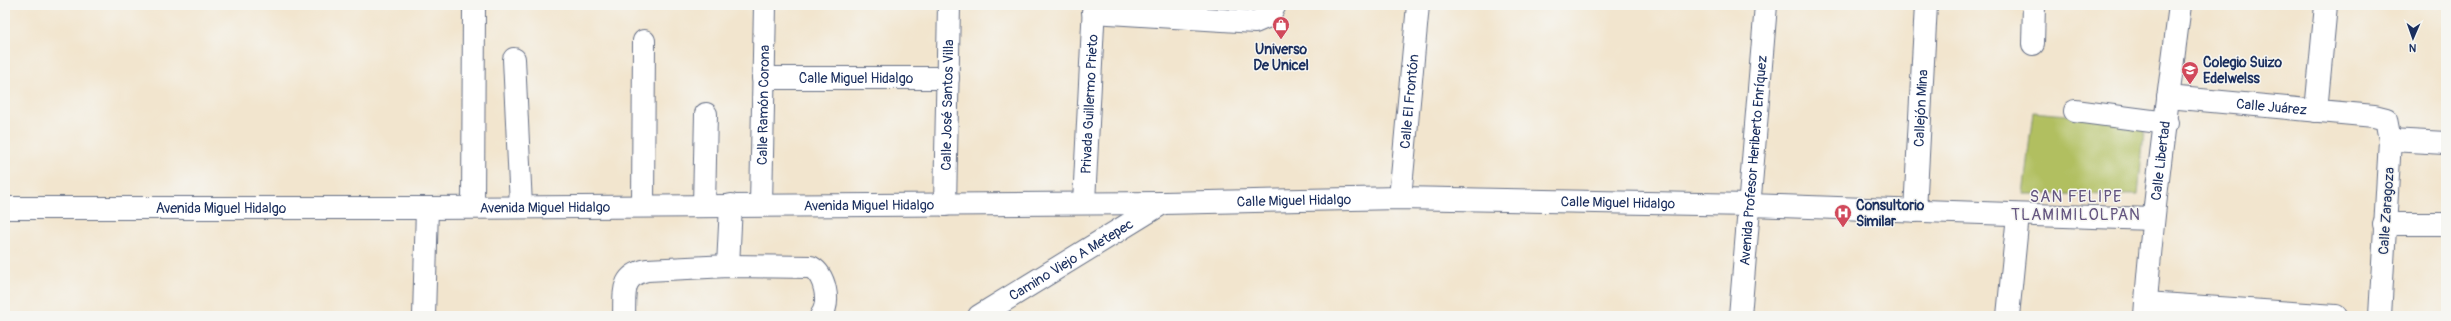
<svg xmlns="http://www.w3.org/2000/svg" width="2451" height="321" viewBox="0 0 2451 321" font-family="Pangolin,sans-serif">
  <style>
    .park { fill: #b1bf61; stroke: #667760 }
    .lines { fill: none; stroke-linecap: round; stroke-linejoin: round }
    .minor-casing { stroke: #666f85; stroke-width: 24 }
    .major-casing { stroke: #666f85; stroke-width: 24 }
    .minor { stroke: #fff; stroke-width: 22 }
    .major { stroke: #fff; stroke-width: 22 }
    .labels { text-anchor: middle; stroke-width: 3; stroke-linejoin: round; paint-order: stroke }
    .poi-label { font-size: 14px; font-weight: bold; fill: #1b2f5e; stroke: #f6f6f2; text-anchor: start }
    .street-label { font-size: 14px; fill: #1b2f5e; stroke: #f6f6f2 }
    .quarter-label { font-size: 16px; letter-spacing: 1px; fill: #645680; stroke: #f6f6f2 }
  </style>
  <rect width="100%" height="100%" fill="#f6f6f2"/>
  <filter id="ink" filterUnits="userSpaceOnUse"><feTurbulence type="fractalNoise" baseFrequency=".025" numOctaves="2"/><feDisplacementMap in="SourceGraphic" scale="8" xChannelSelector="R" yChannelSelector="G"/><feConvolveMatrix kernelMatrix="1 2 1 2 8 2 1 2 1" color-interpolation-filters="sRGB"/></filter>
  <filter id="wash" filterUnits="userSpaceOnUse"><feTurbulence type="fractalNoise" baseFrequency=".012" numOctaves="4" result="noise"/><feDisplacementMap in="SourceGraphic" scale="16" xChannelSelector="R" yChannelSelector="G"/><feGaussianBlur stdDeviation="0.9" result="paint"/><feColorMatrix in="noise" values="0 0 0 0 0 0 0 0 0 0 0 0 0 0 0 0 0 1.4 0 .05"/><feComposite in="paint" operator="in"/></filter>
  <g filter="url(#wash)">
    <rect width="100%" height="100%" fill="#f2e5ce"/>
    <path class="park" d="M2033 112 2145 122 2138 195 2023 194Z"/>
  </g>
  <g filter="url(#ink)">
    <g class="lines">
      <defs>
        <g id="minor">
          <path d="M1093 12 1255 22 1269 16 1275 5"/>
          <path d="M2033 44 2034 5"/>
          <path d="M514 59 521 206"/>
          <path id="s1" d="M763 78H948"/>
          <path id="s2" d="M2168 97 2374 116 2386 119 2390 140 2380 316"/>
          <path d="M2075 111 2167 123"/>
          <path d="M2316 111 2326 5"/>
          <path d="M2390 140 2446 143"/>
          <path id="s3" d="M1400 198 1418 5"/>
          <path id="s4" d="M1084 202 1094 5"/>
          <path d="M643 205 644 41"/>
          <path d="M704 205 706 114"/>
          <path id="s5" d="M761 205 765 5"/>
          <path id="s6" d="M945 205 949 5"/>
          <path d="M473 207 474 5"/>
          <path id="s7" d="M5 208H427L1163 203 1400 198 1750 205 2152 219"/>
          <path id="s8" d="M1915 211 1926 5"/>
          <path d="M2384 224H2446"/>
          <path d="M728 266 731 205"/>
          <path d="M2146 303 2336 316"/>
          <path d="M424 316 427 208"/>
          <path d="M624 316C625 293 620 276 647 270L728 266 811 267C825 275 831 302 821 316"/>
          <path id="s9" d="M979 316 1163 203"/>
          <path d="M2008 316 2018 215"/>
          <path id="s10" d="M2145 316C2152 212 2167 109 2180 5"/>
        </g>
        <g id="major">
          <path id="s11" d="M1740 316 1766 5"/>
        </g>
      </defs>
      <use href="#minor" class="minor-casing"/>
      <use href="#major" class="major-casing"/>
      <use href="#minor" class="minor"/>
      <use href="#major" class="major"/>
    </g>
  </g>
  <defs>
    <symbol id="shop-pin" viewBox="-11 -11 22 30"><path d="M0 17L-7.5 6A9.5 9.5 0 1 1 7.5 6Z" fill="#d1495b" stroke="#f6f6f2"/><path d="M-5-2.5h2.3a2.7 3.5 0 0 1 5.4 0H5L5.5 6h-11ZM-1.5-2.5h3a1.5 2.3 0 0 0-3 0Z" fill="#fff"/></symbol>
    <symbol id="school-pin" viewBox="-11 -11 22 30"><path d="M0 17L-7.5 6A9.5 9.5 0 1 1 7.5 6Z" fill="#d1495b" stroke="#f6f6f2"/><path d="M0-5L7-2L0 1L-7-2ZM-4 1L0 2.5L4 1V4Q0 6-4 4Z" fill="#fff"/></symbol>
    <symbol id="hospital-pin" viewBox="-11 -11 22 30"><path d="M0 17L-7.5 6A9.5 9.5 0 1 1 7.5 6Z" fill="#d1495b" stroke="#f6f6f2"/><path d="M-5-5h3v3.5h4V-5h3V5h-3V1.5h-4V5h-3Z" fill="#fff"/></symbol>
  </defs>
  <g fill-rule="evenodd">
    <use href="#shop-pin" x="1271" y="15" width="20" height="27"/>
    <use href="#school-pin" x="2180" y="60" width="20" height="27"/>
    <use href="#hospital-pin" x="1833" y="203" width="20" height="27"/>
  </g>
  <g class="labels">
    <g class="poi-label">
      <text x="1281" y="54" text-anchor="middle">Universo<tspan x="1281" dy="16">De Unicel</tspan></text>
      <text x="2203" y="67">Colegio Suizo<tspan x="2203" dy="16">Edelwelss</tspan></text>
      <text x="1856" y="210">Consultorio<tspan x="1856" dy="16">Similar</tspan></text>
    </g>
    <g class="street-label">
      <text dy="5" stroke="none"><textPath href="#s1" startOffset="93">Calle Miguel Hidalgo</textPath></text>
      <text dy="5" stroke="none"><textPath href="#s3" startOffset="97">Calle El Frontón</textPath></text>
      <text dy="5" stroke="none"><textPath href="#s4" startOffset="98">Privada Guillermo Prieto</textPath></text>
      <text dy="5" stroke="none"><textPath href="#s5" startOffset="100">Calle Ramón Corona</textPath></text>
      <text dy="5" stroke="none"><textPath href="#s6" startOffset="100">Calle José Santos Villa</textPath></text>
      <text dy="5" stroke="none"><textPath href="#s2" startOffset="104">Calle Juárez</textPath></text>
      <text dy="5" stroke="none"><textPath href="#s8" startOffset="103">Callejón Mina</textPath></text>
      <text dy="5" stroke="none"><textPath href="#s10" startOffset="156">Calle Libertad</textPath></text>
      <text dy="5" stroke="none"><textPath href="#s11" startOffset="156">Avenida Profesor Heriberto Enríquez</textPath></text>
      <text dy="5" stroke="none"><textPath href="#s7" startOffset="1289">Calle Miguel Hidalgo</textPath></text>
      <text dy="5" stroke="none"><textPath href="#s7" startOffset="1613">Calle Miguel Hidalgo</textPath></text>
      <text dy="5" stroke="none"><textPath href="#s7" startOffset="864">Avenida Miguel Hidalgo</textPath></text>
      <text dy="5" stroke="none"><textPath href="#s7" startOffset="540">Avenida Miguel Hidalgo</textPath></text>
      <text dy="5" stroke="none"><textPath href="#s7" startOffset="216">Avenida Miguel Hidalgo</textPath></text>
      <text transform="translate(2386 211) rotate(-86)" y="5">Calle Zaragoza</text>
      <text dy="5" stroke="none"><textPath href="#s9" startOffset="108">Camino Viejo A Metepec</textPath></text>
    </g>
    <g class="quarter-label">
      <text x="2076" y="202">SAN FELIPE<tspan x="2076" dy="18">TLAMIMILOLPAN</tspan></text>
    </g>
  </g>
  <rect width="2451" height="321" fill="none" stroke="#f6f6f2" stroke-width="20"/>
  <g transform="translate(2413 38) rotate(182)" stroke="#f6f6f2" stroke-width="3" paint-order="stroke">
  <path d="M0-3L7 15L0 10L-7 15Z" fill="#1b2f5e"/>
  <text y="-6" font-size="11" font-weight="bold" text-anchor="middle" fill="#1b2f5e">N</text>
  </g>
</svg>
